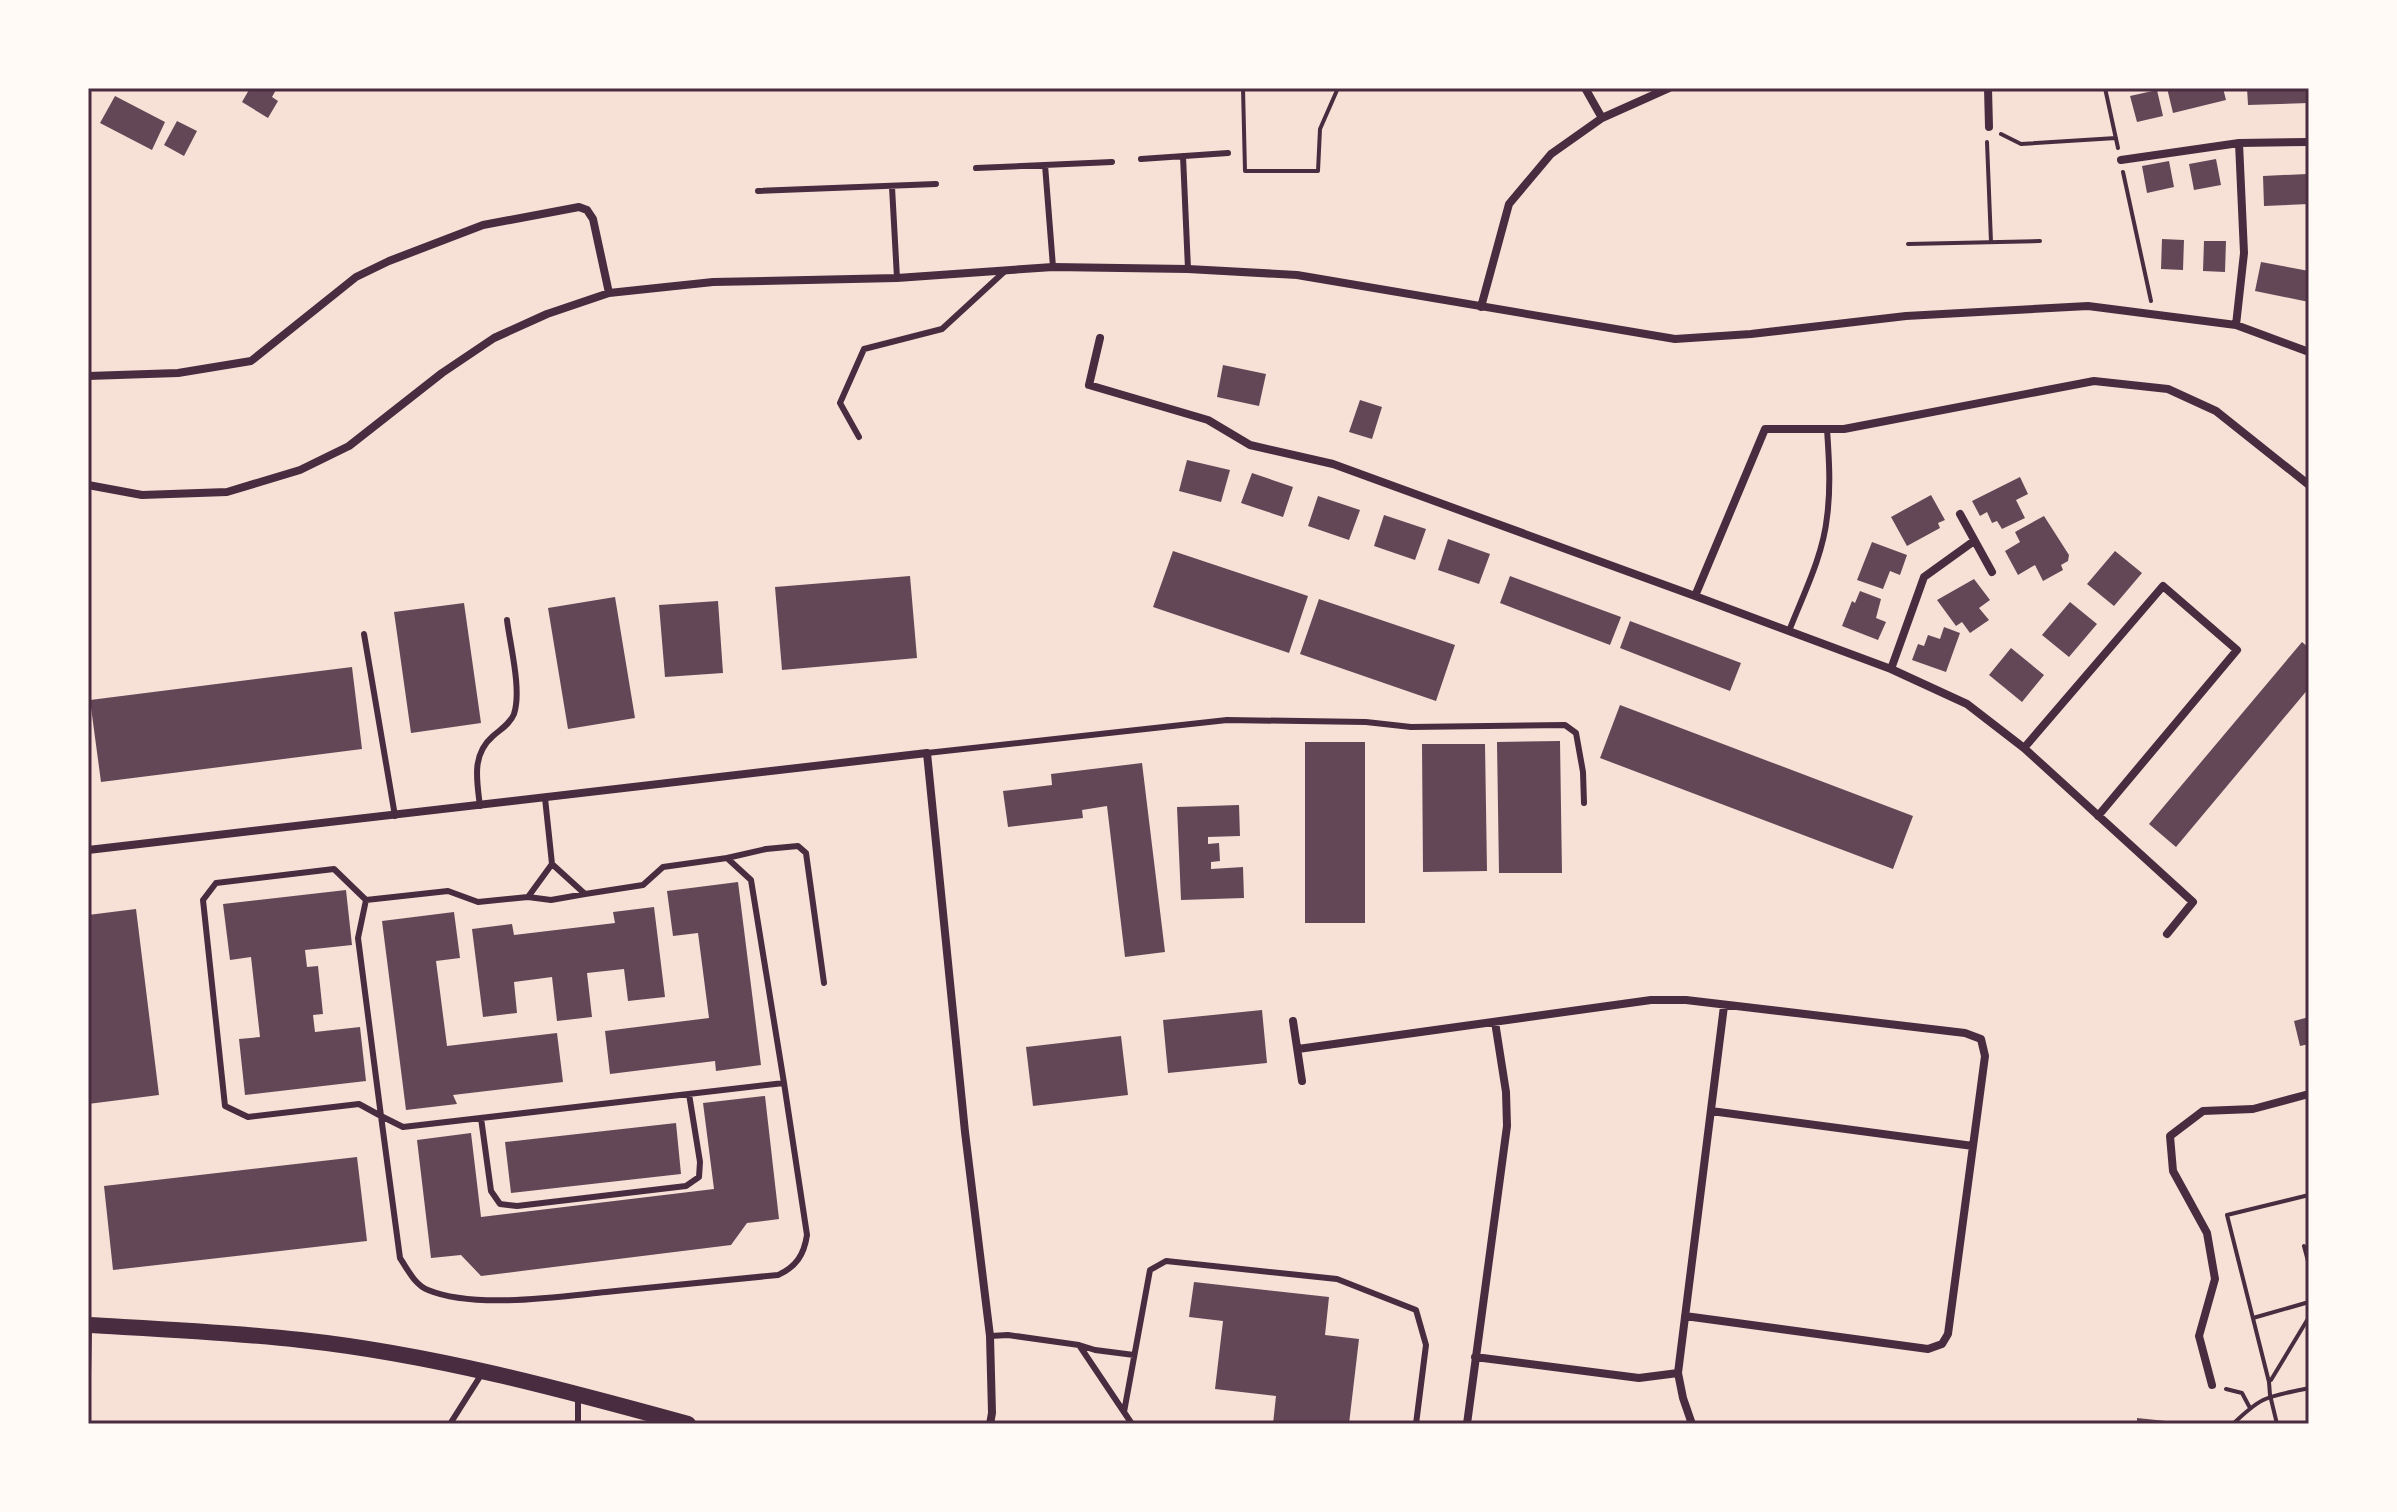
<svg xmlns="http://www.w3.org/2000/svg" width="2397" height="1512" viewBox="0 0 2397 1512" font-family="Figtree,sans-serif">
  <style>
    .building { fill: #644757 }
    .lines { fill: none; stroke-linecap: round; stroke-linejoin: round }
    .path { stroke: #4a2c40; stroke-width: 4 }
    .service { stroke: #4a2c40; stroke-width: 6 }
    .minor { stroke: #4a2c40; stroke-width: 8 }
    .secondary { stroke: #4a2c40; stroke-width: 16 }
    .neatline { fill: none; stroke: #4a2c40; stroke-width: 3 }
  </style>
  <rect width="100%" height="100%" fill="#f7e1d7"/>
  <path class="building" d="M250 88H277L272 97 278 101 268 118 242 102Z
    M2167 88H2223L2226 100 2173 113Z
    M2247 88H2309V103L2248 105Z
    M2157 90 2163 116 2137 122 2130 96Z
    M115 96 165 122 152 150 100 123Z
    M177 121 197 131 184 156 164 145Z
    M2216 159 2221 185 2194 190 2189 164Z
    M2169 161 2174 187 2147 193 2142 166Z
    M2307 174 2309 204 2264 206 2263 176Z
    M2162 239 2184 240 2183 270 2161 269Z
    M2204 241H2226L2225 272 2203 271Z
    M2261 262 2309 271V302L2255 291Z
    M1223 365 1266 374 1259 406 1217 397Z
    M1360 400 1382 407 1372 439 1349 432Z
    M1187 460 1230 470 1221 502 1179 491Z
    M1252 473 1293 487 1283 517 1241 503Z
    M2020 477 2028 494 2016 500 2025 518 2002 529 1997 521 1992 523 1987 512 1980 516 1972 501Z
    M1931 495 1945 520 1938 523 1940 528 1907 546 1891 517Z
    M1318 496 1360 510 1349 540 1308 526Z
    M1384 515 1426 529 1415 560 1374 546Z
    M2044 516 2069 555 2068 561 2061 565 2063 570 2043 581 2035 565 2018 575 2005 551 2020 542 2015 532Z
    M1448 539 1490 554 1479 584 1438 570Z
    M1872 542 1907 555 1900 575 1890 571 1883 589 1857 580Z
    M1173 551 1308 596 1289 653 1153 607Z
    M2115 551 2142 573 2114 606 2087 584Z
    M910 576 917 658 782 670 775 587Z
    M1510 576 1621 617 1610 645 1500 603Z
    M1974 579 1990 600 1979 608 1989 620 1970 633 1962 622 1956 626 1937 600Z
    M1860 591 1881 599 1876 618 1886 622 1878 640 1842 626 1852 601 1855 603Z
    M615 597 635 718 568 729 548 608Z
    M1319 599 1455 645 1436 701 1300 654Z
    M718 601 723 673 665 677 659 605Z
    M2070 602 2097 624 2069 657 2042 635Z
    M464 603 481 723 411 733 394 612Z
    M1630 621 1741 663 1730 691 1620 648Z
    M1944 627 1960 633 1946 672 1912 660 1918 644 1924 646 1928 635 1940 639Z
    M2302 642 2309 648V688L2176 847 2149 824Z
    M2011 648 2044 675 2022 702 1989 675Z
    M352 667 362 749 101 782 90 700Z
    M1620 705 1913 816 1893 869 1600 758Z
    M1560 741 1562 873H1499L1497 742Z
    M1305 742H1365V923H1305Z
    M1422 744H1485L1487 871 1423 872Z
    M1142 763 1165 952 1125 957 1107 806 1082 810 1083 818 1008 827 1003 791 1052 785 1051 774Z
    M1239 805 1240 836 1208 837V844L1219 843 1220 861 1211 862V869L1243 867 1244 898 1181 900 1177 807Z
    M738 882 761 1065 716 1071 715 1061 610 1074 605 1031 709 1018 698 933 673 936 667 891Z
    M346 890 352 945 305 950 307 967 318 966 323 1014 313 1015 315 1032 360 1027 366 1081 245 1095 239 1039 260 1037 251 957 230 960 223 904Z
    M654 907 665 997 628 1001 624 969 587 973 592 1017 557 1021 552 977 514 982 517 1013 483 1017 472 929 512 924 514 935 615 923 613 912Z
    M136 909 159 1095 88 1104V915Z
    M454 912 460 958 436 961 447 1046 557 1033 563 1082 453 1095 457 1104 406 1110 382 921Z
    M1262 1010 1267 1063 1168 1073 1163 1020Z
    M2309 1017V1044L2300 1046 2294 1021Z
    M1121 1036 1128 1095 1033 1106 1026 1047Z
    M765 1096 779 1219 747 1223 731 1245 481 1276 461 1255 431 1258 417 1140 471 1133 481 1217 714 1189 703 1103Z
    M676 1123 681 1174 511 1193 505 1142Z
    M357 1157 367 1241 113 1270 104 1186Z
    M1194 1282 1329 1297 1325 1335 1359 1339 1349 1424H1273L1276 1396 1215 1389 1223 1321 1189 1317Z
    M2137 1418 2166 1421V1424H2137Z"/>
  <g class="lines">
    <path class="path" d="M1243 88 1245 171H1318L1320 129 1338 88
      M2105 88 2118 148
      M2001 134 2021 144 2116 138
      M1987 142 1991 242
      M2123 172 2151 301
      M1908 244 2040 241
      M2304 1246 2309 1265
      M2253 1318 2309 1302
      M2271 1380 2309 1317
      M2226 1389 2242 1393 2250 1408
      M2233 1424C2264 1394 2268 1397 2309 1388
      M2277 1424 2270 1395 2269 1382 2227 1215 2309 1195"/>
    <path class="service" d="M1183 156 1188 269
      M1141 159 1228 153
      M1045 165 1053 267
      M976 168 1112 162
      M892 187 897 278
      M758 191 936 184
      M859 437 840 403 864 349 942 329 1005 271
      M1789 631C1803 595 1823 556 1827 517 1831 488 1829 458 1827 429
      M364 634 395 816
      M927 753 1227 720 1366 722 1411 727 1565 725 1576 733 1583 772 1584 803
      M545 798 552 864 585 894 643 885 663 867 727 858 751 880 784 1083 403 1127 381 1116 358 938 366 900 448 891 478 902 528 897 552 864
      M480 806C477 781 471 755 493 736 501 729 510 724 514 714 522 690 510 645 507 620
      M727 858 766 849 798 846 806 853 824 983
      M528 897 551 900 585 894
      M366 900 334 869 216 883 203 900 225 1106 248 1117 359 1104 381 1116 400 1258C408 1270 415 1285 428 1290 474 1309 556 1297 606 1292 663 1286 720 1281 778 1275 796 1267 804 1255 807 1235L784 1083
      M481 1118 491 1191 500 1204 517 1206 686 1186 699 1177 700 1162 689 1094
      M990 1336 1008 1335 1079 1345
      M88 1377 89 1328
      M578 1396V1424
      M1124 1412 1150 1270 1166 1261 1337 1279 1416 1310 1426 1345 1416 1424
      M450 1424 481 1375
      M1132 1424 1079 1345 1095 1350 1134 1355"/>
    <path class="minor" d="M1585 88 1602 118
      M1988 88 1989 127
      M2121 160 2239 143 2309 142
      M1481 307 1509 204 1551 154 1602 118 1669 88
      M2236 325 2244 253 2239 143
      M1100 338 1089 385 1208 420 1250 445 1333 464 1695 596 1891 669 1967 704 2024 748 2193 902 2167 934
      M88 376 178 373 251 361 356 277 389 261 483 225 579 207 587 210 593 219 609 293
      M88 485 142 495 227 492 300 470 349 446 442 373 494 338 547 314 609 293 713 282 897 278 1053 267 1188 269 1297 275 1675 339 1751 334 1906 316 2088 306 2236 325 2309 352
      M1960 514 1992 572
      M1695 596 1765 429H1844L2094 381 2168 389 2216 411 2309 485
      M1891 669 1924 577 1974 541
      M2024 748 2163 586 2237 650 2098 816
      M88 850 927 753 965 1132 990 1336 992 1413 990 1424
      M1293 1021 1302 1081
      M1298 1049 1651 1000H1686L1965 1033 1981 1039 1985 1056 1948 1334 1942 1344 1928 1349 1685 1316
      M1711 1111 1973 1146
      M1475 1357 1639 1378 1678 1373
      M2212 1385 2199 1336 2215 1279 2207 1233 2173 1171 2170 1136 2203 1111 2253 1109 2309 1094
      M1467 1424 1507 1126 1506 1092 1495 1022
      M1692 1424 1683 1398 1678 1373 1724 1006"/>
    <path class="secondary" d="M88 1325C159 1329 230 1332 301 1340 431 1354 561 1389 688 1424"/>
  </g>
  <rect width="2397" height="1512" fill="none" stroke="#fffaf5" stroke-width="180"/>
  <rect x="90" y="90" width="2217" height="1332" class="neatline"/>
</svg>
